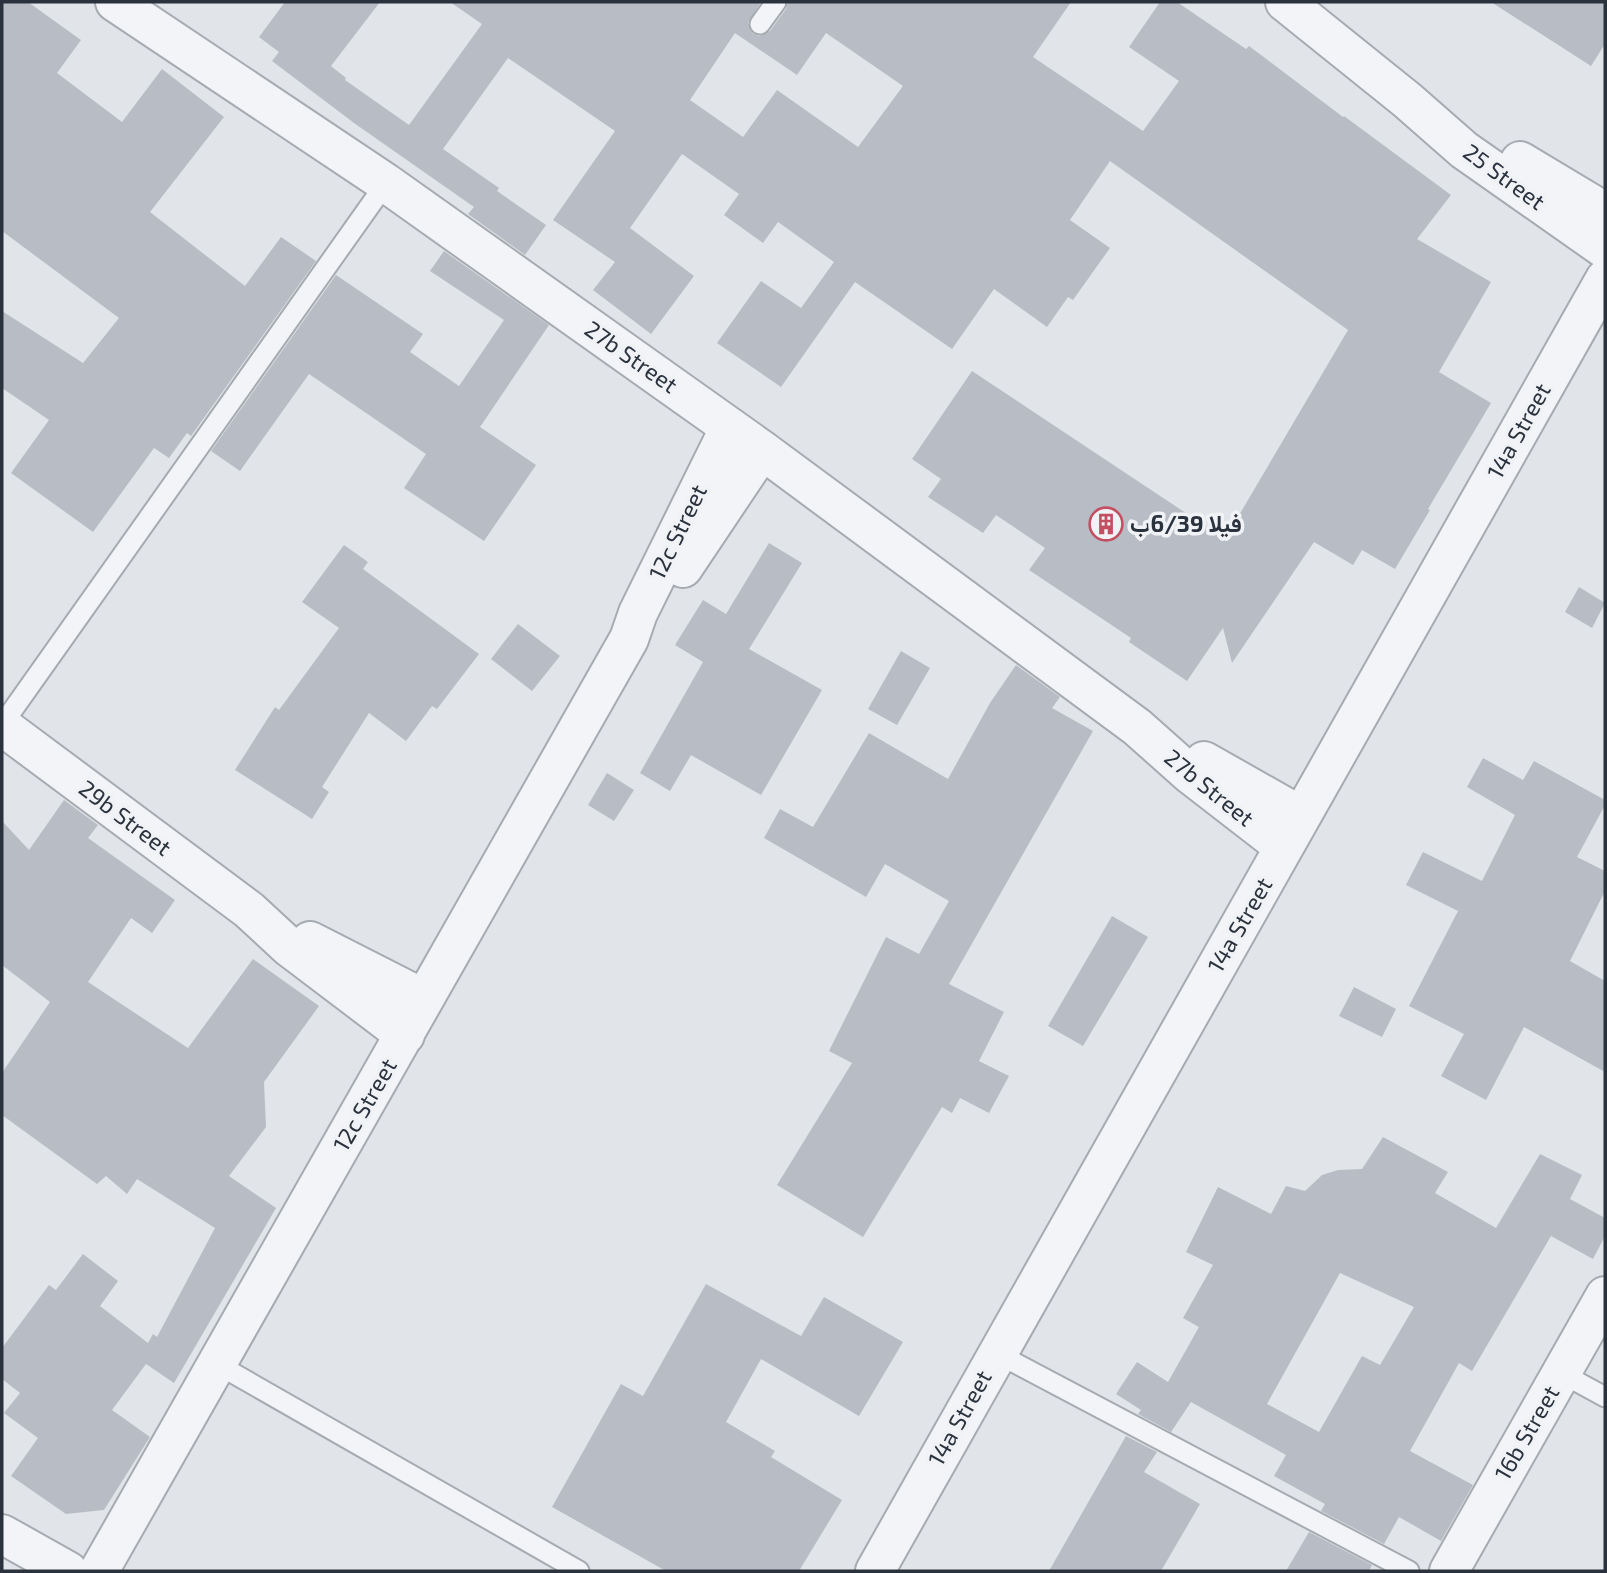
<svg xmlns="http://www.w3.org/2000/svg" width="1607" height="1573" viewBox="0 0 1607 1573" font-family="'Exo 2',Vazirmatn,sans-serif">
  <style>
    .building { fill: #b8bdc5; fill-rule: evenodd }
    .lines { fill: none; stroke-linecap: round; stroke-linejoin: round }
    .lane-casing { stroke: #a6abb2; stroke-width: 23 }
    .street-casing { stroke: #a6abb2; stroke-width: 42 }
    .lane { stroke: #f3f4f7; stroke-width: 19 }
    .street { stroke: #f3f4f7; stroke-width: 38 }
    .labels { text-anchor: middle; stroke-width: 7; stroke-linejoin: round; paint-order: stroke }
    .street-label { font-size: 23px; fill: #2a323e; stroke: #f0f2f6 }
    .poi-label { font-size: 23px; font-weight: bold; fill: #2a323e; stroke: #f0f2f6; text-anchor: start }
  </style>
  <rect width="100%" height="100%" fill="#e1e4e8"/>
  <path class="building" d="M2 2H28L81 40 57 73 122 122 162 69 224 117 150 212 245 286 281 237 316 261 191 436 187 433 169 458 154 448 93 532 11 473 49 420 2 388V311L83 363 119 318 2 231Z
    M285 2H380L331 66 346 78 345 80 409 125 482 24 450 2H761L748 23 752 33 759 36 770 31 786 9 788 2H1071L1033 57 1143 131 1179 81 1129 47 1160 2H1177L1246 49 1249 46 1343 117 1344 116 1451 195 1417 239 1491 282 1439 372 1491 403 1428 509 1430 510 1395 569 1362 550 1353 565 1314 542 1232 663 1223 628 1187 681 1129 642 1131 638 1029 570 1045 548 996 515 983 533 928 497 941 479 912 459 972 371 1225 539 1348 330 1110 161 1070 220 1110 248 1073 300 1068 297 1047 327 994 289 952 349 855 282 781 387 717 343 761 281 801 308 834 262 778 222 763 243 724 215 739 194 682 154 630 228 694 276 651 334 593 290 615 262 553 220 615 131 508 58 443 149 499 188 497 191 546 225 525 255 468 214 474 207 354 123 272 61 279 52 259 37ZM735 33 797 75 826 33 903 86 858 147 777 90 743 137 690 100Z
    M1491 2H1605V44L1591 66Z
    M444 251 549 325 480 427 536 465 484 541 404 488 426 454 309 374 240 471 211 451 336 275 423 334 410 352 459 386 504 320 430 271Z
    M769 543 802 563 749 649 822 690 761 795 691 755 670 791 640 773 703 662 675 645 703 600 726 614Z
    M344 545 368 562 363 569 479 654 437 709 432 706 406 741 369 713 322 787 329 792 312 819 235 770 275 707 279 710 339 628 302 602Z
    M1579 587 1605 603 1592 628 1565 612Z
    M518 624 560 656 532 691 491 659Z
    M901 651 930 668 897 725 868 709Z
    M1016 665 1060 697 1052 708 1093 731 949 984 1004 1012 979 1061 1009 1076 989 1113 960 1098 952 1113 942 1107 863 1237 777 1185 852 1063 829 1051 886 937 919 954 949 901 885 864 866 897 764 838 780 809 813 827 869 733 948 779 990 703Z
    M1483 758 1523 780 1534 761 1605 800V805L1577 857 1605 871V891L1570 961 1605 981V1072L1524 1027 1486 1100 1441 1076 1464 1034 1409 1006 1458 911 1406 885 1423 852 1482 881 1515 815 1467 787Z
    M607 773 634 790 614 821 588 805Z
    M64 800 98 825 88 838 175 900 152 933 131 918 88 982 188 1048 253 959 319 1006 264 1082 266 1127 229 1176 276 1208 174 1383 146 1364 112 1410 150 1437 104 1510 66 1514 11 1476 38 1438 4 1413 20 1393 2 1379V1348L49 1285 56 1290 83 1254 118 1281 100 1306 148 1343 153 1334 157 1337 215 1228 137 1179 127 1194 106 1176 97 1184 2 1115V1073L50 1002 2 965V821L29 850Z
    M1112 916 1148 937 1083 1046 1048 1026Z
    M1354 987 1396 1009 1382 1037 1339 1016Z
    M1383 1137 1448 1172 1435 1193 1496 1228 1540 1154 1582 1175 1570 1199 1605 1218V1236L1593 1259 1551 1236 1472 1371 1459 1363 1410 1451 1473 1485 1441 1541 1399 1517 1384 1544 1321 1511 1325 1504 1274 1476 1286 1455 1191 1402 1171 1432 1138 1414 1141 1410 1116 1394 1137 1362 1168 1382 1199 1327 1183 1318 1213 1265 1186 1252 1218 1187 1271 1214 1286 1186 1305 1191 1322 1175 1338 1170 1362 1169ZM1340 1273 1414 1307 1380 1365 1362 1356 1319 1432 1267 1404Z
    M706 1284 801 1336 824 1297 903 1342 859 1416 761 1359 726 1422 775 1451 771 1457 842 1500 799 1571H666L552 1507 621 1384 643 1396Z
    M1126 1436 1157 1452 1144 1472 1200 1504 1161 1571H1049Z
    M1309 1532 1372 1565 1369 1571H1286Z"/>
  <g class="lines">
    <defs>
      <path id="lane" d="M760 24 776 2
        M2 725 386 183
        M996 1353 1409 1571
        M217 1364 579 1571
        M1561 1373 1605 1397"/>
      <path id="street" d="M115 2 386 183 762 450 1137 727 1191 775 1284 847
        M1285 2 1407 100 1464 150 1605 249
        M1520 161 1605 212
        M683 568 762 450
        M2 726 249 910 289 947 405 1035
        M1204 761 1301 816
        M310 941 424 999
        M2 1534 68 1571
        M99 1571 629 639 638 613 730 427
        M875 1571 1605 279
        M1449 1571 1605 1296"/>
    </defs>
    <use href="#lane" class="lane-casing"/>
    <use href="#street" class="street-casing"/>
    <use href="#lane" class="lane"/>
    <use href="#street" class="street"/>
  </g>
  <defs>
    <symbol id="building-ring" viewBox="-11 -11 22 22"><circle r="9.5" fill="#f0f2f6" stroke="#c44f63" stroke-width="1.5"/><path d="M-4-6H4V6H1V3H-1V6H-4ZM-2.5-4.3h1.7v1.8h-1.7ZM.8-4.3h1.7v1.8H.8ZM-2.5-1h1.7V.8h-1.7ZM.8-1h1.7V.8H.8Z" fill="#c44f63"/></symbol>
  </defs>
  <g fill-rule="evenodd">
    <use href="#building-ring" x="1087" y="505" width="38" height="38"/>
  </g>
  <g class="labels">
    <g class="street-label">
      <text transform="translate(1504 177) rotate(36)" y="8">25 Street</text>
      <text transform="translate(631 357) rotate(35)" y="8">27b Street</text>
      <text transform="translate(1519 431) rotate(-61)" y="8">14a Street</text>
      <text transform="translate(678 532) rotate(-64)" y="8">12c Street</text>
      <text transform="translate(1209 788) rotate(39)" y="8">27b Street</text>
      <text transform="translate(125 818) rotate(37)" y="8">29b Street</text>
      <text transform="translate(1240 925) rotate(-60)" y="8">14a Street</text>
      <text transform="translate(365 1105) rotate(-60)" y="8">12c Street</text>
      <text transform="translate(960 1418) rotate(-61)" y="8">14a Street</text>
      <text transform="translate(1527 1433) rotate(-60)" y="8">16b Street</text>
    </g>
    <g class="poi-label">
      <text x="1130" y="532">فيلا 6/39ب</text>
    </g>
  </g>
  <rect width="1607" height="1573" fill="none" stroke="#2a323e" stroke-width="7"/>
</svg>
